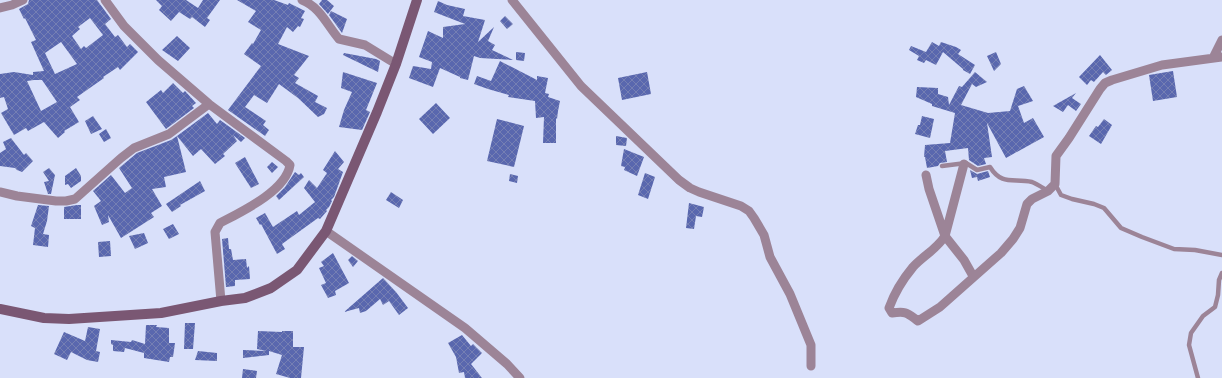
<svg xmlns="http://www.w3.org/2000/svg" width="1222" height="378" viewBox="0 0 1222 378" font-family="'Fira Sans Condensed',sans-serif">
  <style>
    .building { fill: url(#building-cross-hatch); fill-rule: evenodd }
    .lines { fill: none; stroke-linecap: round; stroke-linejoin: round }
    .service { stroke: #9c8497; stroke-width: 4.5 }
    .minor { stroke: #9c8497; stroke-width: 9 }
    .secondary { stroke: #7a5773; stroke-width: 10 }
  </style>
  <defs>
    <pattern id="building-cross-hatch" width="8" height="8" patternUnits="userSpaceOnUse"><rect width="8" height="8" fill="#5967ae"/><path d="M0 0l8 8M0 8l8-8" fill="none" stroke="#757fb3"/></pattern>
  </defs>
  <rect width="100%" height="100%" fill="#d9e0fa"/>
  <path class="building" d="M29 0H97L111 19 105 24 115 37 118 35 127 47 130 44 138 52 120 70 118 67 103 77 104 78 77 97 80 100 70 107 79 122 64 131 65 132 58 138 44 122 28 131 26 128 14 135 1 113 8 109 4 97 0 98V74L14 72 33 75V72L44 71 31 42 36 40 25 18 24 19 19 9 28 4ZM90 18 103 35 86 48 84 46 81 49 72 36 80 29 78 27ZM61 42 77 64 55 74 45 53ZM34 80H42L57 102 41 111 27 81Z
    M156 0H186L198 8 203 0H220L207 18 210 20 205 27 192 17 190 19 179 12 171 21 159 10 162 6Z
    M237 0H274L288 5 289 3 305 11 301 18 304 19 300 27 298 26 293 32 287 27 278 44 309 56 294 75 299 78 295 83 318 96 315 102 327 108 324 114 318 117 298 98 279 84 267 103 254 95 245 107 266 121 263 125 269 130 265 136 228 110 261 66 244 54 252 43 253 44 261 30 248 22 256 11Z
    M322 0H327L334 6 328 14 319 4Z
    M438 1 447 5 465 9 463 16 485 20 478 42 494 27 488 41 495 45 492 50 513 60 480 58 474 56 468 80 460 78V77L440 68 433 87 409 78 413 66 431 69 432 62 419 57 428 31 443 38V27L465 24 434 12Z
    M331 11 347 19 342 33 329 15Z
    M505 16 513 24 507 29 500 21Z
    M177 36 190 48 178 61 162 50Z
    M932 42 939 46 941 42 956 47 961 50 958 54 975 65 970 74 963 70V69L943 52 936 65 926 60 924 63 917 60 919 56 909 50 911 46 926 52Z
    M516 52 525 53 524 61 516 60Z
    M996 52 1001 64 994 71 987 56Z
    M344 53 376 59 380 61 378 72 343 55Z
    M1100 55 1112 70 1106 75 1103 72 1094 82 1091 80 1087 85 1079 77Z
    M500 61 537 80V76L548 78 545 93 549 94 548 97 560 101 558 111 557 119 556 118V143H543L544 117 536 118 535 101 508 97 509 95 488 89 474 84 477 76 491 81Z
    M1173 71 1177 97 1153 101 1149 75Z
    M343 72 377 83 366 110 370 112 362 130 339 127 344 110 352 92 341 88Z
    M647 72 651 94 622 100 618 78Z
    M975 72 987 82 976 87 972 84 961 105 988 113 1010 111 1017 89 1024 86 1033 101 1018 106 1024 123 1033 118 1044 137 1006 158 987 123 992 157 984 158 986 164 978 166 969 160 968 148 945 151 947 162 940 163 938 166 927 168 925 157H924L925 145 950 143 955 113 932 106V104L916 97 917 87 938 88V94L948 97 949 105 959 86 962 87Z
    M173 83 183 93 185 91 196 103 192 106 194 108 166 129 146 102 161 90 163 93Z
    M1076 93 1072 98 1081 104 1076 111 1068 105 1063 112 1053 106Z
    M436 103 450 118 433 134 419 119Z
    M208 113 217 124 220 120 245 138 241 142 233 135 237 141 223 154 225 156 215 164 201 149 193 156 177 136Z
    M93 116 102 129 91 134 85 121Z
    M922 116 934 119 930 138 915 134 918 125H920Z
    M497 119 524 126 514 167 487 161Z
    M1104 119 1112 125 1101 144 1089 136 1096 126 1098 127Z
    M106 129 111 138 104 142 99 134Z
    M177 136 186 172 164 177 166 187 152 189 162 206 151 213 154 217 121 238 108 215 109 222 102 225 94 206 101 201 93 191 111 175 125 193 132 188 119 168 137 153 171 140Z
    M616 136 627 138 626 146 616 145Z
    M11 138 24 155 26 153 33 161 22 172 17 170 15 168 0 166V153L6 149 3 142Z
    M624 149 644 157 637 176 624 170 625 167 621 166Z
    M335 151 344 162 338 169 343 172 334 197 331 200 332 201 329 207 326 210 327 211 320 219 318 218 282 244 285 249 277 254 261 224 260 225 256 218 265 213 273 227 297 211 299 215 315 202 304 188 309 180 317 188 327 173 323 170Z
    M245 157 259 184 251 188 235 163Z
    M272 162 278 167 272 173 267 167Z
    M49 168 55 175 51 194H48L44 182 49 181 43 172Z
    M76 168 81 176V181L71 188 68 184 65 185V176Z
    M970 170 977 174 988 171 990 177 978 181 977 177 972 178Z
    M295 172 299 175 301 173 304 177 279 200 276 196 285 187Z
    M645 173 655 177 648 199 638 195Z
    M510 174 518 176 517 183 509 181Z
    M200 181 205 191 180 205 181 206 172 212 166 204Z
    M391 192 403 200 399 208 386 200Z
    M689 203 704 207 702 217 696 216 694 229 686 228Z
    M38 205 49 206 47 221 43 234 49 235 48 247 33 245 35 228 31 226Z
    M77 205H81V219H64V207Z
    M173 224 179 234 169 239 163 229Z
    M144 233 148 243 135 249 129 236Z
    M228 238 229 249H231L233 260 246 259 247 268 249 266 250 279 235 280V286L226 287 222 239Z
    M110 241 111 256 99 257 98 242Z
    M333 253 349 283 335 291 336 295 328 298 321 285 326 283 319 268 324 266 321 262Z
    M352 256 358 261 353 267 348 260Z
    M383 278 396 292 408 308 399 315 389 301 383 305 380 299 366 311 360 313 359 308 344 312Z
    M185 323H195L193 349H184Z
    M146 325H157L156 327 169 328V343H175L173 357H170L169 362 144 358V353L125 348 124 352 113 351V345L111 344V340L131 342 132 340 145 344Z
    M88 327 100 329 96 351 100 352 98 362 87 360 71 352 67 360 54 354 64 332 85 341Z
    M258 331 282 332V331H293V347H304L301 378H290L276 374 282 355 269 351V355L243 358V350L266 351 257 349Z
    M462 335 471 346 473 344 482 353 471 364 482 378H465L464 372 459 373 456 357 448 343Z
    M198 351 217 353V361L195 360Z
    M243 369 257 371 256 378H242Z"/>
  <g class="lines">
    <path class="service" d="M942 166 966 163 977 170 990 167C1002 186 1013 178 1032 182 1037 184 1043 188 1048 191
      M1055 184 1061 195 1072 199 1094 204 1104 208 1121 228 1142 237 1174 249 1195 250 1222 255
      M1198 378 1189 345 1191 333 1203 316 1215 307 1218 295 1219 280 1222 273"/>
    <path class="minor" d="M105 0 124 26 158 60 209 104 286 161 290 165C286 191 241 212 220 223L215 232 221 301
      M302 0C320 7 327 25 339 39L365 45 396 64
      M512 0 581 86 679 180 690 188 699 192 741 206 749 211 754 218 764 235 770 257 790 294 811 345V366
      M0 8 12 5 23 0
      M1213 58 1222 40
      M964 164 945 236C937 249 923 256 913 267 903 279 894 294 889 308L892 313C907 311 907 313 918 321L940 307 1001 253 1013 239 1020 228 1027 204 1032 199 1048 191 1055 184 1056 156 1069 138 1100 89 1105 83 1112 80 1162 65 1222 57
      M926 175 929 189 945 236 964 260 973 276
      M0 192 17 196 56 201H66L75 199 121 158 134 148 169 134 209 104
      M326 231 465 328 507 364 520 378"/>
    <path class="secondary" d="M0 309 44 318 69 319 161 313 221 301 245 298 271 288 297 270 326 231 377 112 396 64 417 0"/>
  </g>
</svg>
